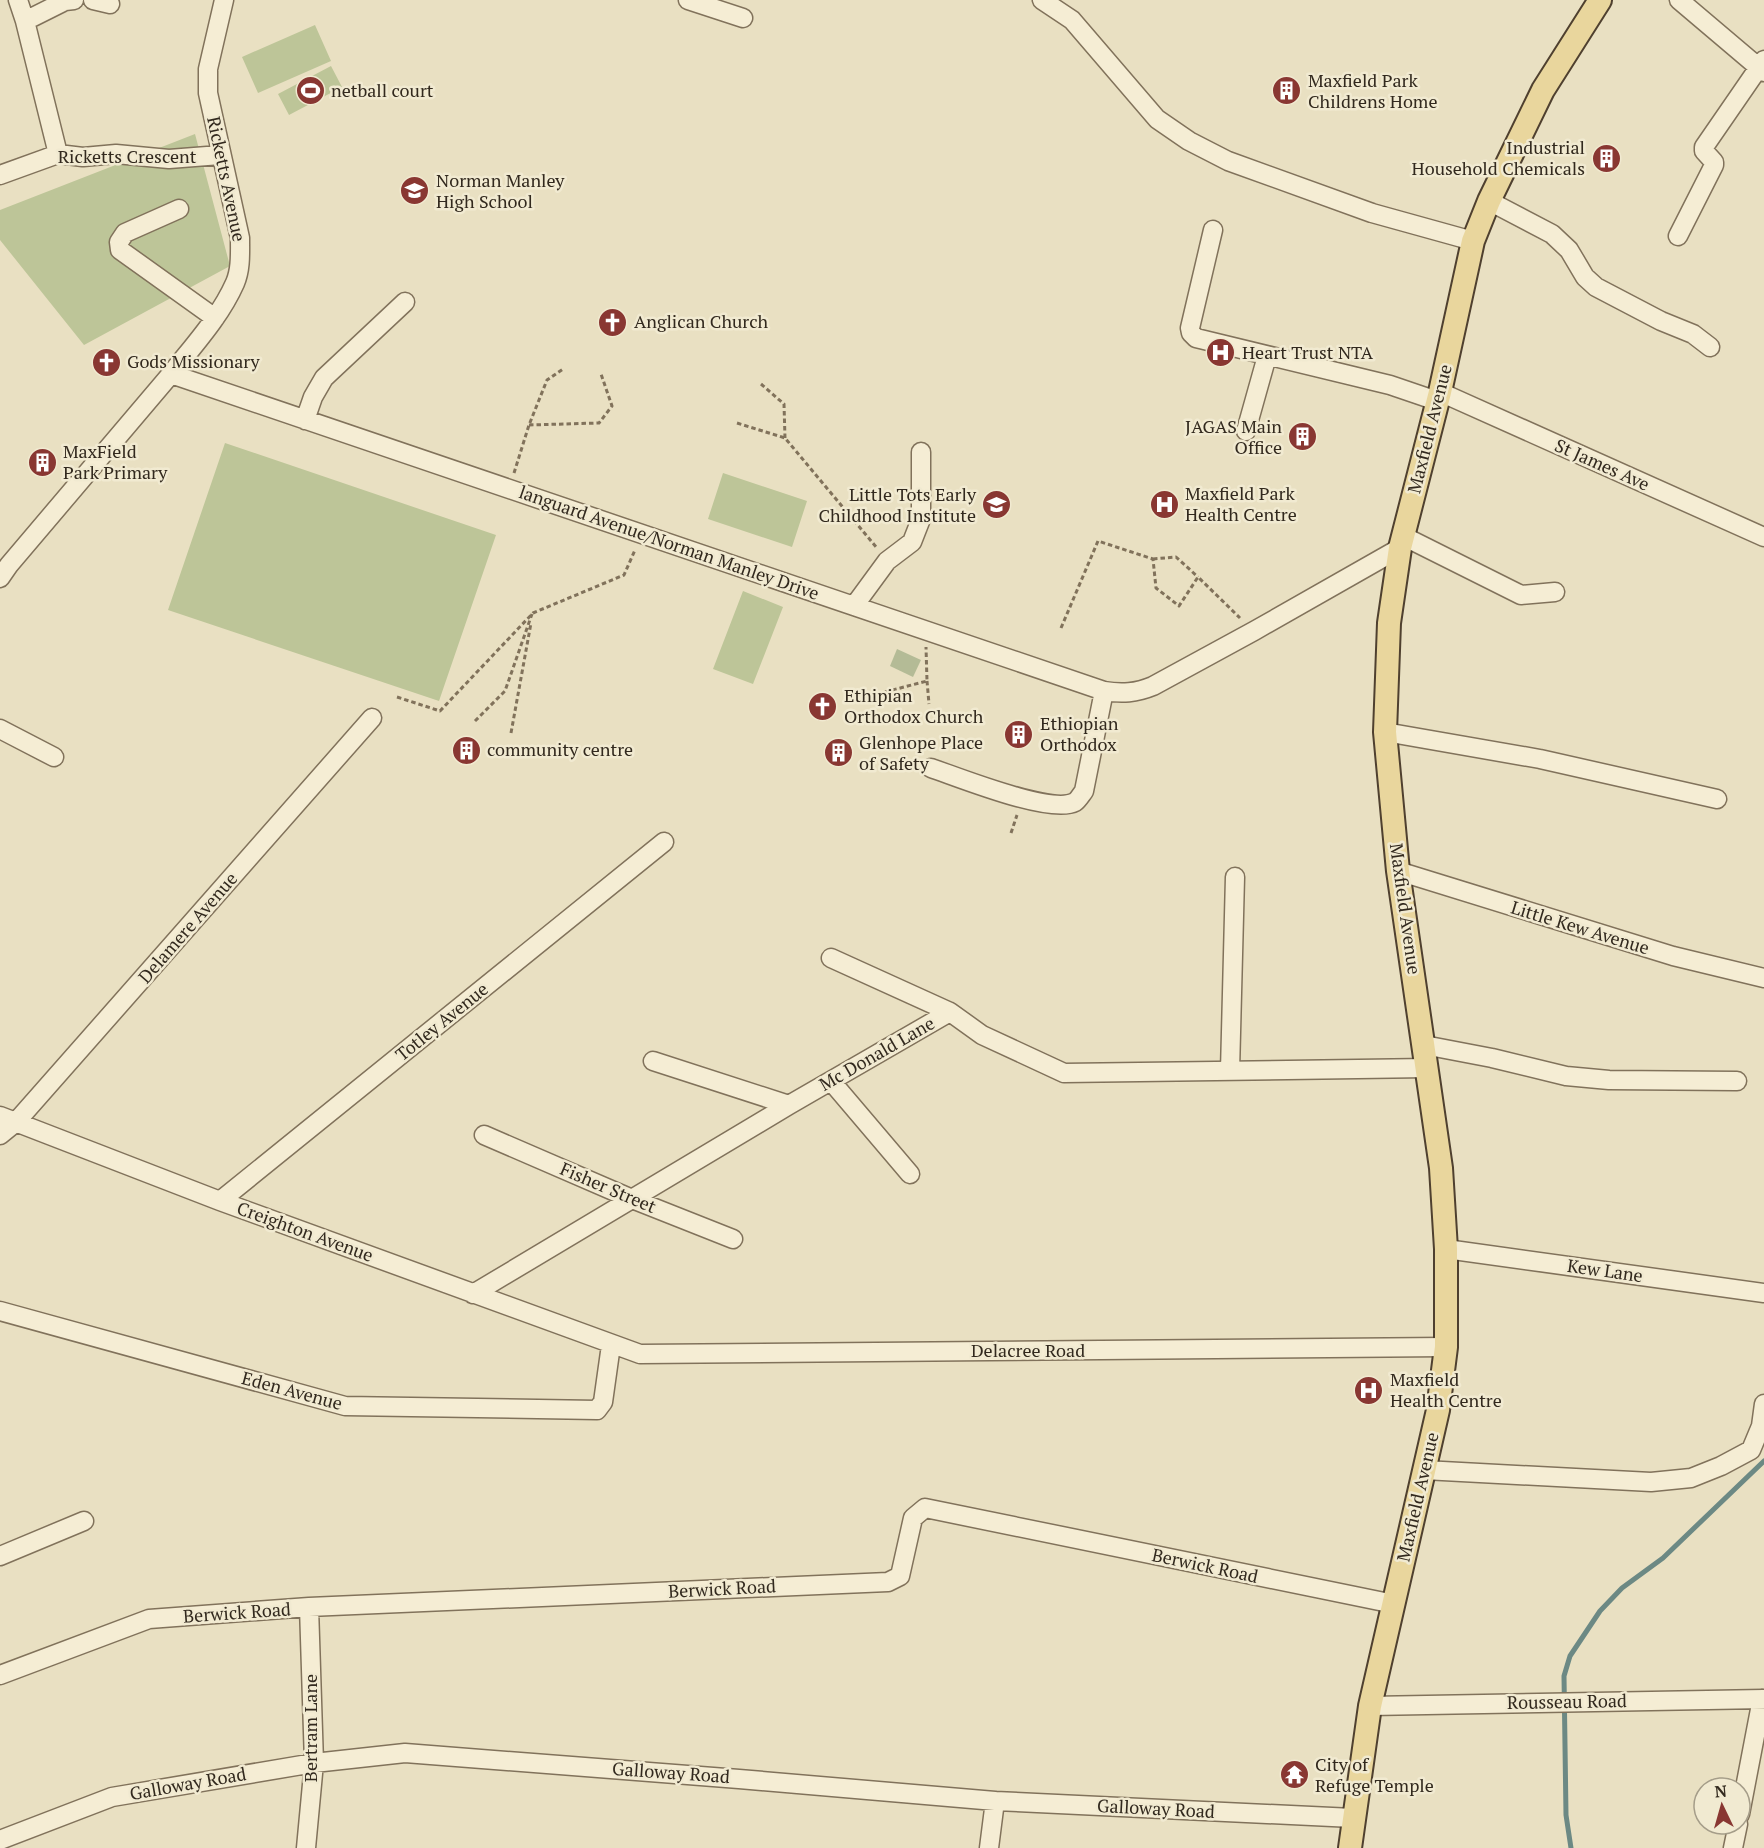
<svg xmlns="http://www.w3.org/2000/svg" width="1764" height="1848" viewBox="0 0 1764 1848" font-family="'PT Serif',serif">
  <style>
    .green { fill: #bdc598 }
    .cemetery { fill: #b4bb96 }
    .lines { fill: none; stroke-linecap: round; stroke-linejoin: round }
    .stream { stroke: #6c8984; stroke-width: 5 }
    .minor-casing { stroke: #81725b; stroke-width: 21 }
    .major-casing { stroke: #4f402f; stroke-width: 26 }
    .path { stroke: #81725b; stroke-width: 3; stroke-dasharray: 4.5 3; stroke-linecap: butt }
    .minor { stroke: #f5edd4; stroke-width: 18 }
    .major { stroke: #e9d69d; stroke-width: 22 }
    .labels { text-anchor: middle; stroke-width: 5; stroke-linejoin: round; paint-order: stroke }
    .poi-label { font-size: 18px; fill: #32291e; stroke: #f1ead1; text-anchor: start }
    .street-label { font-size: 18px; fill: #32291e; stroke: #f1ead1 }
  </style>
  <rect width="100%" height="100%" fill="#e9e0c2"/>
  <path class="green" d="M315 25 331 61 258 93 242 57Z
    M331 66 342 87 289 115 278 94Z
    M195 134 230 266 84 345 0 240V210Z
    M225 443 496 535 439 701 168 610Z
    M723 473 807 501 792 547 708 519Z
    M743 591 783 607 753 684 713 669Z"/>
  <path class="cemetery" d="M897 649 921 660 913 677 890 666Z"/>
  <g class="lines">
    <path class="stream" d="M1571 1848 1566 1815 1564 1676 1570 1656 1600 1611 1622 1588 1663 1558 1764 1461"/>
    <defs>
      <path id="minor" d="M18 0 25 21 58 154
        M93 0 110 4
        M688 0 743 18
        M1042 0 1072 20 1157 119 1189 141 1228 161 1372 213 1473 241
        M1679 0 1764 72
        M25 21 65 1 74 0
        M0 175 58 154 83 157 116 154 169 159 220 155
        M1489 201 1552 234 1569 250 1585 277 1596 287 1661 321 1693 334 1710 347
        M179 209 125 233 119 242 120 250 215 318
        M1213 230 1190 328 1191 333 1196 338 1390 385 1437 401
        M1678 236 1714 165V162L1704 151V147L1764 60
        M171 374C193 346 220 317 235 283 241 269 240 253 240 238L208 93V69L224 0
        M1440 392 1764 537
        M305 420 313 397 324 378 405 302
        M1246 431 1267 356
        M1403 536 1521 595 1555 592
        M0 578 9 565 171 374 1104 691C1122 694 1136 693 1153 686L1254 631 1400 548
        M854 606 887 561 912 542 921 519V452
        M0 729 54 757
        M1385 732 1540 759 1717 799
        M931 768C958 777 1051 815 1075 802 1078 800 1081 795 1084 791L1104 691
        M1398 871 1673 956 1764 978
        M831 958 950 1012
        M1424 1045 1492 1058 1566 1076 1609 1080 1737 1081
        M653 1061 789 1105
        M1230 1071 1235 877
        M831 1081 910 1174
        M0 1116 220 1201 640 1354 1446 1347
        M0 1135 16 1122 372 718
        M484 1135 632 1199 733 1239
        M220 1201 664 842
        M1446 1249 1764 1293
        M473 1294 789 1105 950 1012 982 1035 1064 1073 1428 1068
        M0 1311 345 1406 597 1410 603 1402 611 1345
        M1424 1470 1651 1482 1691 1478 1721 1466 1751 1450 1761 1426 1764 1404
        M0 1556 84 1521
        M0 1675 149 1619 309 1607 888 1582 900 1576 913 1518 925 1508 1394 1604
        M1370 1706 1764 1699
        M1740 1814 1762 1699
        M0 1840 112 1797 314 1763 405 1753 739 1779 995 1801 1353 1818
        M306 1848 314 1763 309 1607
        M989 1848 995 1801
        M1733 1848 1738 1824"/>
      <path id="major" d="M1350 1848 1370 1706 1438 1410 1446 1347V1249L1441 1168 1398 871 1385 732 1389 623 1400 548 1440 392 1473 241 1489 201 1543 90 1600 0"/>
    </defs>
    <use href="#minor" class="minor-casing"/>
    <use href="#major" class="major-casing"/>
    <path class="path" d="M761 384 784 404 785 438
      M737 423 785 438 877 548
      M529 425 599 423 612 406 601 374
      M514 473 529 425 547 380 563 369
      M1153 559 1176 557 1198 577
      M1061 628 1098 541 1153 559 1156 588 1179 606 1198 577 1240 618
      M927 681 929 704
      M885 692 927 681 926 647
      M397 697 440 711 533 613 624 575 635 550
      M475 721 505 691 532 614
      M511 733 531 623
      M1011 833 1017 815"/>
    <use href="#minor" class="minor"/>
    <use href="#major" class="major"/>
  </g>
  <defs>
    <symbol id="stadium-disc" viewBox="-11 -11 22 22"><circle r="9.5" fill="#893732" stroke="#f1ead1"/><path d="M0-5a6.5 5 0 1 0 0 10a6.5 5 0 1 0 0-10ZM-3.5-1.8h7v3.6h-7Z" fill="#fff"/></symbol>
    <symbol id="building-disc" viewBox="-11 -11 22 22"><circle r="9.5" fill="#893732" stroke="#f1ead1"/><path d="M-4-6H4V6H1V3H-1V6H-4ZM-2.5-4.3h1.7v1.8h-1.7ZM.8-4.3h1.7v1.8H.8ZM-2.5-1h1.7V.8h-1.7ZM.8-1h1.7V.8H.8Z" fill="#fff"/></symbol>
    <symbol id="school-disc" viewBox="-11 -11 22 22"><circle r="9.5" fill="#893732" stroke="#f1ead1"/><path d="M0-5L7-2L0 1L-7-2ZM-4 1L0 2.5L4 1V4Q0 6-4 4Z" fill="#fff"/></symbol>
    <symbol id="church-disc" viewBox="-11 -11 22 22"><circle r="9.5" fill="#893732" stroke="#f1ead1"/><path d="M-1.2-6h2.4v3.5h3.3v2.4h-3.3V6h-2.4V-.1h-3.3v-2.4h3.3Z" fill="#fff"/></symbol>
    <symbol id="hospital-disc" viewBox="-11 -11 22 22"><circle r="9.5" fill="#893732" stroke="#f1ead1"/><path d="M-5-5h3v3.5h4V-5h3V5h-3V1.5h-4V5h-3Z" fill="#fff"/></symbol>
    <symbol id="temple-disc" viewBox="-11 -11 22 22"><circle r="9.5" fill="#893732" stroke="#f1ead1"/><path d="M0-6L5-2H3V0L6.5 2.5H4V6H1.5V3h-3V6H-4V2.5H-6.5L-3 0V-2H-5Z" fill="#fff"/></symbol>
  </defs>
  <g fill-rule="evenodd">
    <use href="#stadium-disc" x="294" y="74" width="33" height="33"/>
    <use href="#building-disc" x="1270" y="74" width="33" height="33"/>
    <use href="#building-disc" x="1590" y="142" width="33" height="33"/>
    <use href="#school-disc" x="398" y="174" width="33" height="33"/>
    <use href="#church-disc" x="596" y="306" width="33" height="33"/>
    <use href="#hospital-disc" x="1204" y="336" width="33" height="33"/>
    <use href="#church-disc" x="90" y="346" width="33" height="33"/>
    <use href="#building-disc" x="1286" y="420" width="33" height="33"/>
    <use href="#building-disc" x="26" y="446" width="33" height="33"/>
    <use href="#hospital-disc" x="1148" y="488" width="33" height="33"/>
    <use href="#school-disc" x="980" y="488" width="33" height="33"/>
    <use href="#church-disc" x="806" y="690" width="33" height="33"/>
    <use href="#building-disc" x="1002" y="718" width="33" height="33"/>
    <use href="#building-disc" x="450" y="734" width="33" height="33"/>
    <use href="#building-disc" x="822" y="736" width="33" height="33"/>
    <use href="#hospital-disc" x="1352" y="1374" width="33" height="33"/>
    <use href="#temple-disc" x="1278" y="1758" width="33" height="33"/>
  </g>
  <g class="labels">
    <g class="poi-label">
      <text x="1308" y="87">Maxfield Park<tspan x="1308" dy="21">Childrens Home</tspan></text>
      <text x="331" y="97">netball court</text>
      <text x="1585" y="154" text-anchor="end">Industrial<tspan x="1585" dy="21">Household Chemicals</tspan></text>
      <text x="436" y="187">Norman Manley<tspan x="436" dy="21">High School</tspan></text>
      <text x="634" y="328">Anglican Church</text>
      <text x="1242" y="359">Heart Trust NTA</text>
      <text x="127" y="368">Gods Missionary</text>
      <text x="1282" y="433" text-anchor="end">JAGAS Main<tspan x="1282" dy="21">Office</tspan></text>
      <text x="63" y="458">MaxField<tspan x="63" dy="21">Park Primary</tspan></text>
      <text x="1185" y="500">Maxfield Park<tspan x="1185" dy="21">Health Centre</tspan></text>
      <text x="976" y="501" text-anchor="end">Little Tots Early<tspan x="976" dy="21">Childhood Institute</tspan></text>
      <text x="844" y="702">Ethipian<tspan x="844" dy="21">Orthodox Church</tspan></text>
      <text x="1040" y="730">Ethiopian<tspan x="1040" dy="21">Orthodox</tspan></text>
      <text x="859" y="749">Glenhope Place<tspan x="859" dy="21">of Safety</tspan></text>
      <text x="487" y="756">community centre</text>
      <text x="1390" y="1386">Maxfield<tspan x="1390" dy="21">Health Centre</tspan></text>
      <text x="1315" y="1771">City of<tspan x="1315" dy="21">Refuge Temple</tspan></text>
    </g>
    <g class="street-label">
      <text x="127" y="163">Ricketts Crescent</text>
      <text transform="translate(226 179) rotate(78)" y="6">Ricketts Avenue</text>
      <text transform="translate(1430 429) rotate(-76)" y="6">Maxfield Avenue</text>
      <text transform="translate(1602 465) rotate(24)" y="6">St James Ave</text>
      <text transform="translate(669 543) rotate(19)" y="6">languard Avenue/Norman Manley Drive</text>
      <text transform="translate(1405 909) rotate(82)" y="6">Maxfield Avenue</text>
      <text transform="translate(188 928) rotate(-49)" y="6">Delamere Avenue</text>
      <text transform="translate(1580 928) rotate(17)" y="6">Little Kew Avenue</text>
      <text transform="translate(442 1022) rotate(-39)" y="6">Totley Avenue</text>
      <text transform="translate(877 1054) rotate(-30)" y="6">Mc Donald Lane</text>
      <text transform="translate(608 1188) rotate(23)" y="6">Fisher Street</text>
      <text transform="translate(305 1232) rotate(20)" y="6">Creighton Avenue</text>
      <text transform="translate(1605 1271) rotate(8)" y="6">Kew Lane</text>
      <text x="1028" y="1357">Delacree Road</text>
      <text transform="translate(292 1391) rotate(15)" y="6">Eden Avenue</text>
      <text transform="translate(1418 1497) rotate(-77)" y="6">Maxfield Avenue</text>
      <text transform="translate(1205 1566) rotate(12)" y="6">Berwick Road</text>
      <text transform="translate(722 1589) rotate(-3)" y="6">Berwick Road</text>
      <text transform="translate(237 1613) rotate(-4)" y="6">Berwick Road</text>
      <text transform="translate(1567 1702) rotate(-1)" y="6">Rousseau Road</text>
      <text transform="translate(311 1728) rotate(-90)" y="6">Bertram Lane</text>
      <text transform="translate(671 1773) rotate(4)" y="6">Galloway Road</text>
      <text transform="translate(188 1784) rotate(-10)" y="6">Galloway Road</text>
      <text transform="translate(1156 1809) rotate(3)" y="6">Galloway Road</text>
    </g>
  </g>
  <g transform="translate(1722 1806) rotate(355)"><circle r="28" fill="#f1ead1" stroke="#a59d89" stroke-width="1.5"/>
  <path d="M0-4.5L10 22L0 15L-10 22Z" fill="#893732"/>
  <text y="-9" font-size="16" font-weight="bold" text-anchor="middle" fill="#32291e">N</text>
  </g>
</svg>
